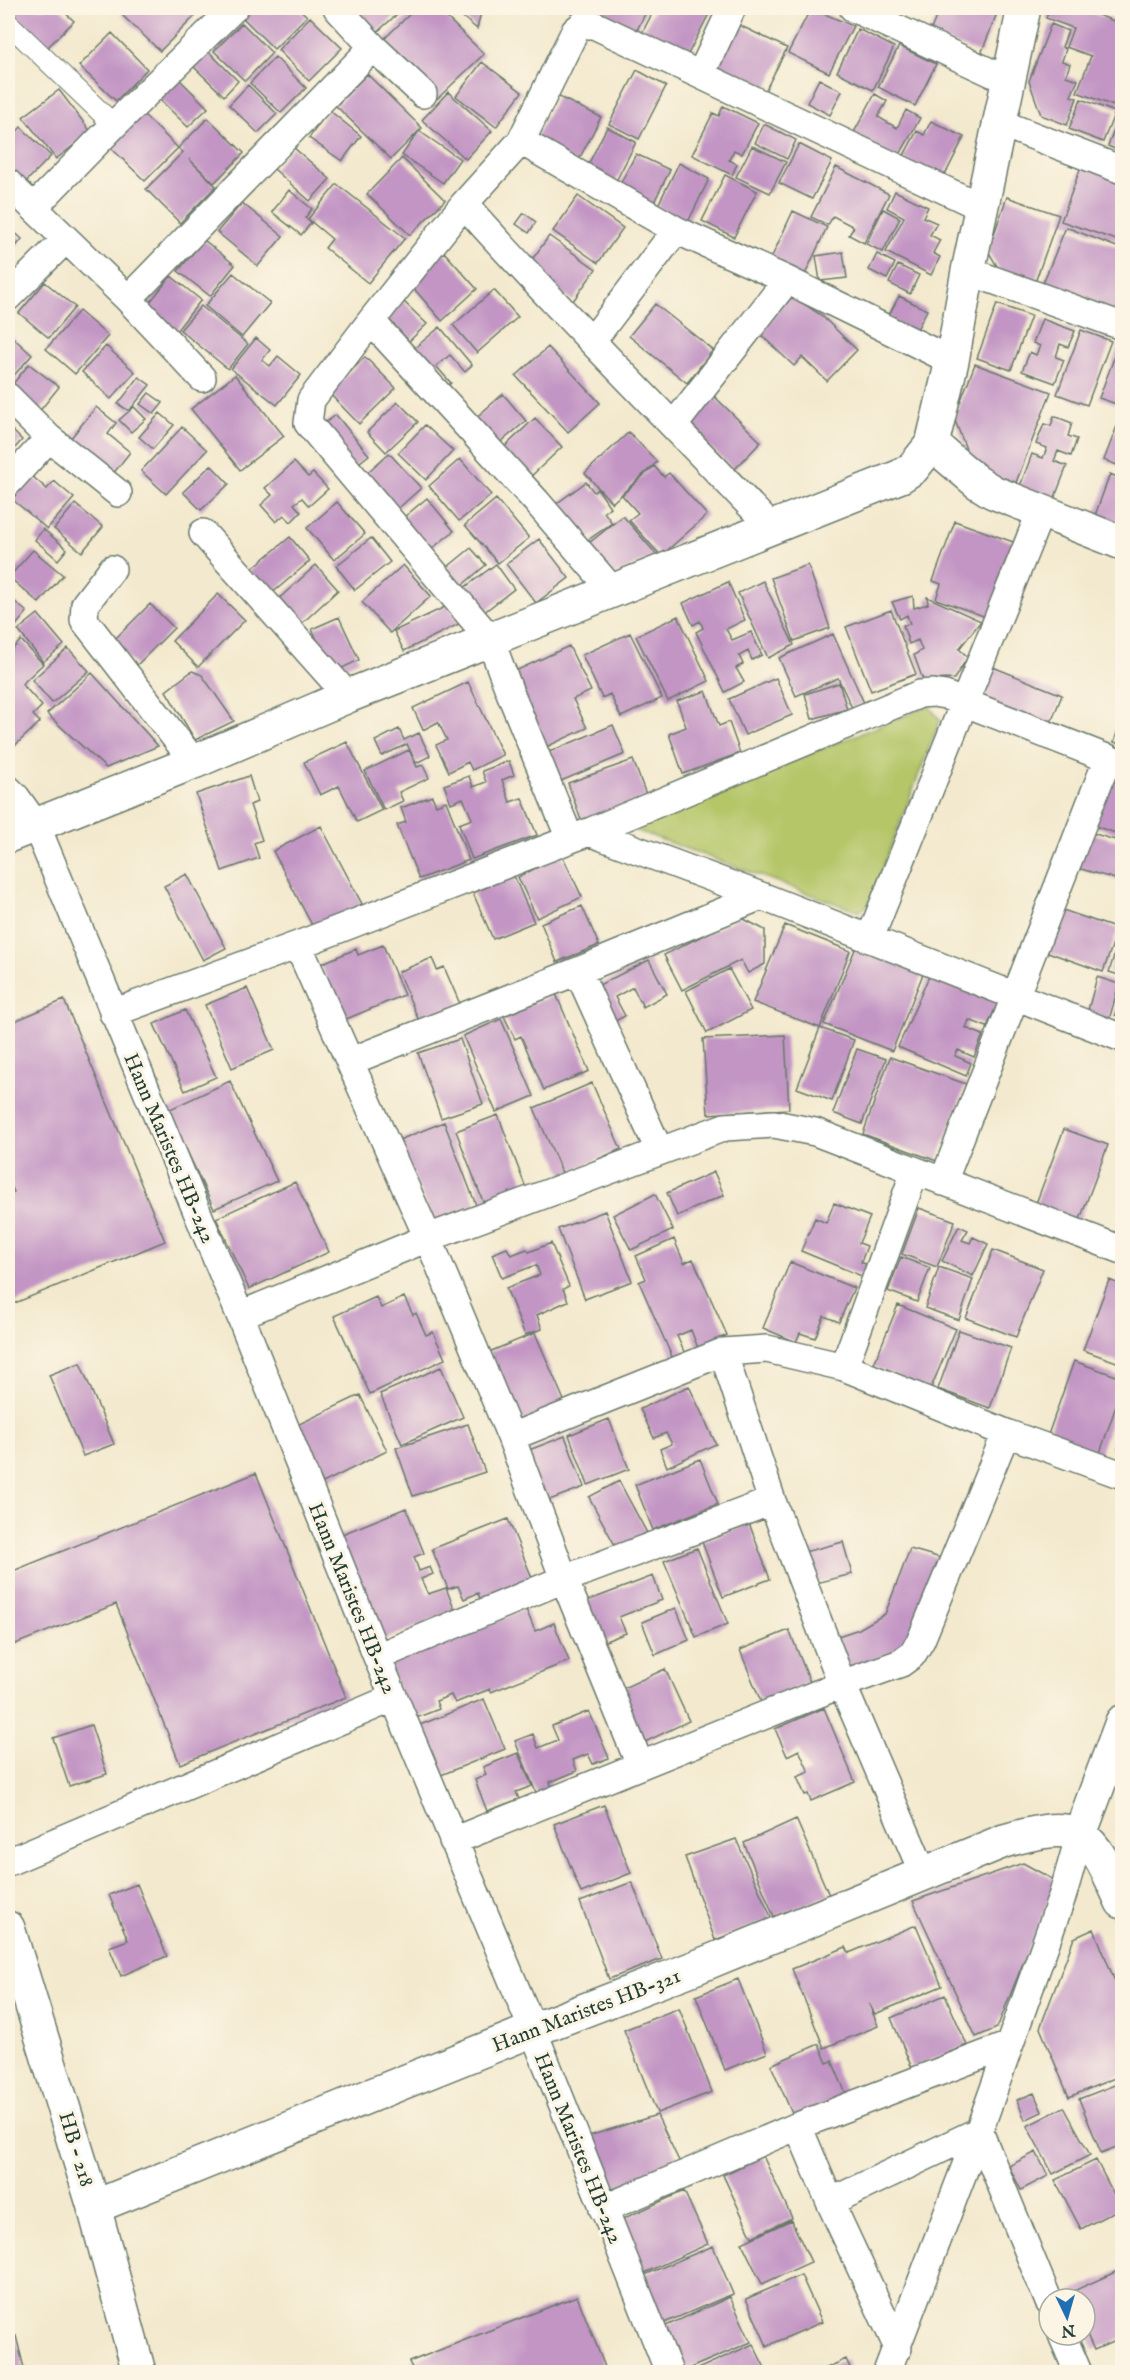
<svg xmlns="http://www.w3.org/2000/svg" width="1130" height="2380" viewBox="0 0 1130 2380" font-family="'IM FELL English',serif">
  <style>
    .green { fill: #b5c669; stroke: #6a824e; stroke-width: 1.5 }
    .building { fill: #c295c4 }
    .lines { fill: none; stroke-linecap: round; stroke-linejoin: round }
    .pedestrian-casing { stroke: #69796a; stroke-width: 22 }
    .minor-casing { stroke: #69796a; stroke-width: 30 }
    .tertiary-casing { stroke: #69796a; stroke-width: 36 }
    .secondary-casing { stroke: #69796a; stroke-width: 36 }
    .pedestrian { stroke: #fff; stroke-width: 20 }
    .minor { stroke: #fff; stroke-width: 27 }
    .tertiary { stroke: #fff; stroke-width: 33 }
    .secondary { stroke: #fff; stroke-width: 33 }
    .labels { text-anchor: middle; stroke-width: 6; stroke-linejoin: round; paint-order: stroke }
    .street-label { font-size: 21px; fill: #1f3d34; stroke: #fcf5e5 }
  </style>
  <rect width="100%" height="100%" fill="#fcf5e5"/>
  <filter id="ink" filterUnits="userSpaceOnUse"><feTurbulence type="fractalNoise" baseFrequency=".0167" numOctaves="2"/><feDisplacementMap in="SourceGraphic" scale="12" xChannelSelector="R" yChannelSelector="G"/><feConvolveMatrix kernelMatrix="1 2 1 2 8 2 1 2 1" color-interpolation-filters="sRGB"/></filter>
  <filter id="wash" filterUnits="userSpaceOnUse"><feTurbulence type="fractalNoise" baseFrequency=".008" numOctaves="4" result="noise"/><feDisplacementMap in="SourceGraphic" scale="24" xChannelSelector="R" yChannelSelector="G"/><feGaussianBlur stdDeviation="1.35" result="paint"/><feColorMatrix in="noise" values="0 0 0 0 0 0 0 0 0 0 0 0 0 0 0 0 0 1.4 0 .05"/><feComposite in="paint" operator="in"/></filter>
  <g filter="url(#wash)">
    <rect width="100%" height="100%" fill="#f3e9ce"/>
    <path class="green" d="M929 706 940 720 868 905 859 912 627 827Z"/>
    <g id="blocks">
      <path class="building" d="M9 8H60L74 21 43 52 8 17Z
        M130 8H203L160 51 122 15Z
        M252 8H298L307 16 274 49 242 17Z
        M352 8H404L376 33Z
        M416 8H437L484 54 437 99 381 42Z
        M452 8H482L477 29Z
        M591 8H648L633 38 588 15Z
        M655 8H712L686 58 641 35Z
        M811 8 853 26 829 73 788 53Z
        M872 8H900L897 16Z
        M940 8H999L981 54 929 34Z
        M1050 8H1079L1122 24V98L1119 108 1077 92 1091 56 1066 47 1073 28 1046 18Z
        M310 17 342 48 309 81 278 50Z
        M242 23 272 53 245 81 214 51Z
        M737 24 787 48 763 95 713 71Z
        M1051 24 1068 31 1062 47 1066 49 1062 61 1070 64 1066 76 1078 80 1071 96 1077 98 1067 125 1041 115 1029 81Z
        M858 29 894 47 873 90 837 72Z
        M112 33 147 69 116 101 79 66Z
        M899 46 936 64 915 106 878 87Z
        M208 51 238 81 224 96 193 66Z
        M275 57 306 88 281 113 250 83Z
        M482 62 522 92 496 127 456 96Z
        M637 70 666 86 639 139 609 124Z
        M367 74 422 128 391 159 336 106Z
        M175 75 208 108 188 127 155 95Z
        M819 79 842 91 830 115 807 103Z
        M248 85 277 114 258 133 229 105Z
        M59 90 91 132 56 159 23 117Z
        M448 92 492 131 466 159 422 120Z
        M875 94 887 101 878 117 897 128 906 110 920 118 897 160 852 136Z
        M557 96 601 117 577 163 534 142Z
        M1081 99 1115 112 1103 142 1069 129Z
        M723 106 758 123 742 154 734 150 729 160 737 164 732 175 692 155 713 113 719 116Z
        M1122 109V152L1108 146Z
        M329 110 361 136 342 161 309 138Z
        M141 112 178 148 145 181 108 145Z
        M8 113 16 121 8 129Z
        M208 118 244 153 214 183 189 159 216 186 180 223 146 189 183 152 178 148Z
        M931 121 964 137 943 179 902 159 917 131 924 135Z
        M764 124 796 140 787 159 755 143Z
        M21 127 51 156 18 190 8 180V141Z
        M607 127 636 142 613 187 584 173Z
        M419 131 460 159 443 183 402 155Z
        M799 144 832 161 812 199 779 183Z
        M752 146 786 162 770 193 736 177Z
        M293 147 330 179 310 201 274 169Z
        M636 154 670 170 651 208 616 192Z
        M402 158 445 200 410 235 367 194Z
        M679 163 709 179 688 222 657 207Z
        M1082 164 1122 178V242L1061 221Z
        M836 167 889 194 864 243 849 235 854 227 833 216 828 225 811 217Z
        M725 175 757 191 734 237 702 221Z
        M337 184 405 238 368 283 325 248 332 239 308 219Z
        M289 190 312 209 305 218 311 223 301 235 272 212Z
        M895 191 928 207 923 217 937 223 930 235 940 240 933 253 940 257 931 275 886 252 904 217 887 208Z
        M578 196 623 228 598 263 553 231Z
        M1007 197 1059 215 1033 288 1004 278 988 251Z
        M242 203 283 236 258 266 217 232Z
        M883 209 900 218 883 252 866 244Z
        M793 211 827 227 803 279 769 263Z
        M524 213 536 222 529 233 516 224Z
        M8 226 22 239 8 256Z
        M1066 227 1122 249V299L1117 312 1043 283Z
        M549 236 596 269 573 301 526 268Z
        M204 240 235 265 210 296 178 271Z
        M444 252 477 289 442 321 409 283Z
        M843 252 847 278 820 281 816 256Z
        M877 254 895 263 887 279 869 270Z
        M898 265 919 275 910 294 889 283Z
        M233 273 270 303 242 337 205 306Z
        M171 276 201 300 176 331 146 307Z
        M45 282 75 307 49 338 19 313Z
        M494 290 518 317 477 353 453 325Z
        M789 294 822 316 857 350 827 381 802 357 794 366 761 335Z
        M899 296 927 310 915 333 887 319Z
        M401 299 427 324 402 348 377 322Z
        M655 304 713 350 687 383 629 336Z
        M997 304 1031 316 1011 370 977 358Z
        M201 306 248 344 228 369 180 330Z
        M79 311 108 336 75 374 46 349Z
        M1042 319 1075 331 1068 347 1060 344 1056 357 1064 360 1055 383 1022 371 1030 352 1036 355 1040 346 1033 343Z
        M440 327 472 365 465 372 450 355 436 366 451 383 443 389 411 351Z
        M1081 330 1111 341 1087 405 1057 394Z
        M8 333 32 355 8 382Z
        M256 338 270 350 262 360 270 366 278 356 301 375 277 405 231 369Z
        M1120 342 1122 343V406L1099 398Z
        M106 346 135 372 111 399 82 372Z
        M548 347 600 403 568 432 516 376Z
        M365 357 396 388 359 424 329 393Z
        M29 364 59 387 38 413 8 390Z
        M975 364 1051 392 1015 485 974 470 954 418Z
        M235 375 284 436 240 470 191 409Z
        M139 377 150 385 129 411 118 404Z
        M149 393 163 403 154 414 140 404Z
        M503 394 526 421 495 447 472 421Z
        M714 396 761 442 734 470 686 424Z
        M398 402 418 422 386 452 367 432Z
        M96 407 116 423 108 434 130 452 109 479 66 444Z
        M134 407 146 419 131 432 119 420Z
        M160 413 174 425 153 449 139 437Z
        M1122 413V467L1104 460Z
        M336 415 369 455 350 470 317 429Z
        M1054 416 1072 423 1068 436 1077 439 1071 456 1058 451 1054 461 1067 466 1053 502 1019 489 1032 454 1043 458 1047 448 1036 444 1044 424 1051 426Z
        M535 418 562 447 526 481 499 452Z
        M425 425 453 451 426 480 398 453Z
        M8 426 22 440 8 456Z
        M182 427 207 450 166 494 141 471Z
        M629 432 657 462 612 503 585 473Z
        M389 453 421 488 392 514 360 479Z
        M460 459 491 495 459 521 429 486Z
        M294 462 308 477 313 473 328 489 309 506 302 498 294 504 301 512 291 522 284 515 276 522 261 505 272 495 265 488Z
        M211 465 229 484 201 510 183 492Z
        M654 466 664 477 669 473 707 515 661 556 629 520 638 513 622 495Z
        M1110 474 1122 479V532L1093 521Z
        M32 476 47 489 54 481 74 498 47 529 12 499Z
        M586 482 594 492 598 489 610 507 604 512 612 523 581 545 552 507Z
        M427 498 454 531 424 555 398 522Z
        M496 499 529 538 498 563 465 525Z
        M337 502 365 534 334 560 307 528Z
        M75 504 103 527 82 552 54 529Z
        M623 516 657 555 608 578 584 547Z
        M955 521 1016 543 989 618 936 599 941 584 933 581Z
        M43 529 67 549 58 560 35 540Z
        M290 537 310 561 270 595 249 571Z
        M371 538 390 562 355 590 336 566Z
        M539 539 569 578 536 603 506 564Z
        M471 548 486 565 454 592 439 574Z
        M33 550 63 575 39 603 9 577Z
        M496 564 514 589 479 616 460 591Z
        M316 565 338 590 298 627 275 602Z
        M403 565 431 596 390 633 362 602Z
        M808 565 830 628 794 641 771 578Z
        M763 581 794 645 768 658 738 593Z
        M728 582 745 620 726 629 732 640 751 632 762 655 752 660 748 651 739 656 743 664 736 668 744 682 725 692 696 632 703 628 700 621 693 625 683 603Z
        M218 594 245 620 198 667 172 641Z
        M8 596 27 612 8 635Z
        M913 596 914 608 928 604 927 597 981 621 959 649 968 657 954 679 923 680 914 655 922 650 918 640 909 644 903 625 910 624 907 615 900 619 892 602Z
        M150 604 174 628 136 666 112 642Z
        M449 605 459 624 404 651 394 631Z
        M891 610 916 674 871 691 846 627Z
        M38 614 64 645 43 662 18 630Z
        M678 616 709 681 668 701 636 636Z
        M339 617 359 660 332 673 312 629Z
        M630 633 662 698 621 717 610 694 602 698 582 655Z
        M833 634 864 703 852 708 838 678 796 696 779 658Z
        M21 640 43 664 22 684 42 706 33 715 40 722 8 752V654Z
        M569 646 591 691 573 699 587 728 546 747 511 673Z
        M68 648 89 671 52 703 32 680Z
        M993 667 1062 695 1047 733 977 705Z
        M192 671 202 675 234 721 195 740 166 691Z
        M92 673 158 746 106 768 47 714Z
        M776 678 792 715 745 735 729 699Z
        M468 682 503 755 472 770 468 762 449 772 436 745 447 740 438 722 423 730 413 708Z
        M839 683 847 709 812 719 805 694Z
        M706 691 719 726 729 722 740 753 683 774 669 734 686 727 677 701Z
        M1122 718V745L1114 742Z
        M613 725 625 754 561 781 549 752Z
        M399 729 404 740 419 733 430 756 416 763 407 744 382 756 375 741Z
        M347 742 382 810 357 822 339 786 320 795 304 762Z
        M409 750 417 767 423 765 429 778 399 792 403 801 384 810 365 771Z
        M633 760 647 797 581 820 568 783Z
        M509 761 514 775 502 780 510 802 522 798 537 835 472 859 459 824 472 819 463 798 451 803 444 785 469 776 473 787 486 782 482 771Z
        M249 776 257 802 250 805 262 840 254 843 259 858 222 871 196 794Z
        M1106 779 1122 785V835L1091 825Z
        M432 796 436 805 446 801 469 860 419 879 397 825 406 822 401 808Z
        M321 826 362 904 314 929 273 851Z
        M1085 831 1122 842V881L1074 867Z
        M562 855 582 897 537 918 518 877Z
        M187 874 226 948 203 960 164 886Z
        M514 876 534 922 493 939 473 893Z
        M582 906 599 945 557 962 541 923Z
        M1057 908 1118 929 1103 972 1042 950Z
        M740 917 765 930V964L748 973 741 960 682 990 664 955Z
        M785 925 850 951 820 1028 753 1002Z
        M1122 930V976L1109 972Z
        M383 945 404 995 344 1020 320 964 356 949 358 955Z
        M856 947 923 974 892 1051 824 1024Z
        M432 958 437 970 444 967 460 1004 419 1021 398 972Z
        M649 960 667 994 643 1007 633 987 615 997 625 1016 607 1025 589 990Z
        M729 969 751 1010 707 1033 686 991Z
        M930 974 998 1002 987 1027 969 1020 966 1028 983 1035 974 1057 958 1050 955 1056 971 1063 966 1076 898 1047Z
        M1097 977 1119 984 1109 1020 1087 1014Z
        M247 988 274 1050 232 1068 205 1005Z
        M1122 993V1017L1115 1015Z
        M556 994 589 1071 544 1090 521 1036 515 1039 504 1016Z
        M64 1000 165 1241 8 1306V1195L14 1192 8 1177V1024Z
        M185 1010 216 1077 185 1091 154 1024Z
        M501 1019 534 1096 496 1112 463 1036Z
        M820 1028 854 1040 832 1101 797 1088Z
        M785 1035 789 1109 708 1114 703 1039Z
        M460 1039 483 1104 441 1118 418 1053Z
        M857 1049 886 1059 862 1124 833 1113Z
        M890 1057 966 1084 937 1161 863 1134Z
        M230 1081 277 1181 214 1209 168 1110Z
        M592 1083 621 1149 563 1175 534 1108Z
        M498 1115 526 1188 484 1204 456 1131Z
        M444 1122 476 1205 433 1221 399 1140Z
        M1064 1129 1108 1145 1079 1222 1035 1206Z
        M714 1172 724 1195 677 1216 667 1193Z
        M295 1182 329 1252 249 1289 216 1218Z
        M655 1194 673 1230 631 1250 613 1215Z
        M834 1203 870 1217 859 1243 867 1246 861 1262 869 1266 864 1277 801 1251 815 1218 826 1223Z
        M919 1208 955 1221 937 1267 902 1254Z
        M605 1211 632 1281 585 1299 558 1229Z
        M959 1226 968 1230 962 1240 970 1243 973 1237 988 1244 973 1276 942 1261Z
        M674 1239 684 1263 693 1259 727 1335 698 1348 691 1330 677 1336 685 1354 673 1359 639 1282 646 1279 636 1256Z
        M551 1243 569 1286 563 1289 568 1301 537 1315 542 1329 525 1335 506 1288 540 1275 536 1265 502 1278 492 1254 507 1248 511 1255 527 1249 529 1252Z
        M993 1250 1043 1269 1016 1337 966 1318Z
        M901 1257 930 1268 917 1302 888 1291Z
        M790 1262 854 1288 839 1322 824 1316 815 1338 800 1333 796 1342 763 1328Z
        M939 1267 973 1279 959 1320 925 1308Z
        M1109 1280 1122 1285V1364L1083 1350Z
        M376 1297 381 1308 404 1297 413 1315 416 1313 426 1335 433 1332 445 1359 370 1394 334 1316Z
        M898 1305 956 1329 930 1390 873 1366Z
        M959 1330 1011 1348 990 1408 938 1389Z
        M535 1333 566 1405 519 1424 489 1352Z
        M1074 1361 1122 1378V1388L1100 1453 1048 1435Z
        M80 1363 114 1444 83 1456 49 1375Z
        M441 1367 463 1417 402 1444 380 1394Z
        M689 1386 716 1444 667 1467 660 1449 672 1444 666 1433 654 1438 640 1409Z
        M360 1395 387 1451 323 1483 295 1426Z
        M609 1419 629 1469 588 1485 569 1435Z
        M468 1424 485 1472 413 1496 396 1448Z
        M565 1436 584 1487 544 1502 524 1452Z
        M1122 1436V1450L1118 1449Z
        M700 1459 718 1504 653 1530 635 1485Z
        M256 1473 346 1697 180 1764 116 1604 8 1647V1573Z
        M619 1481 647 1533 617 1549 589 1497Z
        M406 1508 424 1553 414 1557 419 1571 430 1567 433 1574 421 1579 428 1594 446 1588 455 1611 383 1640 335 1537Z
        M508 1519 533 1580 481 1601 478 1593 464 1599 458 1586 448 1589 432 1549Z
        M749 1523 770 1579 723 1597 702 1542Z
        M843 1542 852 1574 812 1584 804 1552Z
        M697 1548 728 1624 696 1637 664 1561Z
        M910 1549 941 1558 909 1644 845 1673 832 1638 859 1629 885 1614Z
        M653 1576 662 1600 619 1617 626 1633 603 1642 587 1601Z
        M676 1608 689 1640 655 1655 642 1622Z
        M526 1609 535 1631 554 1623 569 1661 491 1692 490 1689 455 1703 451 1695 436 1701 439 1709 411 1720 388 1664Z
        M789 1630 810 1682 761 1702 740 1650Z
        M665 1669 689 1721 643 1743 619 1690Z
        M484 1699 505 1749 441 1775 420 1725Z
        M824 1708 855 1782 811 1801 808 1794 805 1795 797 1777 809 1772 799 1750 787 1756 775 1729Z
        M589 1711 609 1758 593 1764 588 1754 573 1760 577 1771 550 1782 554 1794 539 1800 515 1741 533 1734 538 1748 558 1740 552 1726Z
        M91 1725 107 1774 69 1786 53 1738Z
        M518 1753 532 1786 516 1792 519 1799 487 1811 475 1780 486 1775 483 1767Z
        M604 1805 631 1873 581 1893 554 1824Z
        M796 1819 829 1895 774 1917 744 1843Z
        M1122 1827V1847L1118 1836Z
        M736 1839 772 1919 715 1940 685 1857Z
        M1023 1863 1056 1881 997 2028 976 2037 913 1901Z
        M632 1882 662 1959 609 1979 580 1902Z
        M137 1884 167 1956 121 1976 109 1947 128 1940 109 1895Z
        M916 1925 942 1986 875 2014 869 2004 878 2026 824 2048 792 1969 846 1947 849 1953Z
        M1094 1929 1122 1999V2075L1069 2097 1040 2028 1074 1938Z
        M738 1979 767 2053 725 2070 696 1996Z
        M945 1995 967 2045 912 2068 891 2018Z
        M679 2008 712 2092 657 2113 624 2030Z
        M819 2044 827 2063 832 2061 847 2096 794 2118 771 2065Z
        M1122 2082V2145L1101 2153 1079 2099Z
        M1034 2093 1042 2112 1025 2120 1017 2100Z
        M1064 2107 1090 2155 1053 2174 1027 2126Z
        M657 2115 680 2163 611 2190 589 2136Z
        M1036 2152 1048 2176 1021 2190 1009 2166Z
        M763 2156 792 2218 752 2237 723 2175Z
        M1096 2160 1121 2208 1081 2229 1055 2180Z
        M684 2191 708 2244 644 2273 620 2220Z
        M791 2220 811 2262 762 2284 742 2243Z
        M713 2246 733 2294 657 2326 637 2278Z
        M1122 2269V2338L1094 2350 1085 2330V2299H1072L1069 2293Z
        M801 2275 822 2322 767 2346 746 2299Z
        M577 2296 607 2372H414L409 2362Z
        M730 2297 751 2342 681 2372 659 2329Z
        M16 2336 25 2372H8V2341Z
        M753 2344 767 2372H691Z
        M846 2359 852 2372H818Z"/>
    </g>
  </g>
  <g filter="url(#ink)">
    <use href="#blocks" fill-opacity="0" stroke="#69796a" stroke-width="1.5"/>
    <g class="lines">
      <defs>
        <path id="pedestrian" d="M8 23 114 125"/>
        <path id="minor" d="M337 8 373 47 423 94
          M853 8 1009 81
          M701 74 732 8
          M1000 123 1122 170
          M521 141 676 230 787 280 952 361
          M8 183 128 299 202 378
          M464 204C563 315 668 419 771 527
          M34 207 114 125 234 8
          M968 271 1122 326
          M8 297 65 240
          M128 299 373 47
          M371 321 536 501 613 591
          M592 341 676 230
          M8 397 49 438 118 493
          M674 425 787 280
          M8 483 49 438
          M203 533 348 696
          M112 569 85 604 84 620 194 762
          M8 789 16 797 36 825 240 1315 377 1657 533 2030 669 2372
          M589 832 761 896 1122 1038
          M570 839 509 690 490 639 308 423 311 400 371 321 464 204 521 141 575 31 582 25H594L983 208
          M870 938 1041 511
          M298 945 428 1238 511 1437 564 1579 640 1765
          M578 971 659 1150
          M113 1013 298 945 589 832 920 694 933 693 945 695 1122 764
          M351 1061 578 971 761 896
          M943 1182 1108 758
          M240 1315 428 1238 725 1127 774 1124 815 1132 1122 1250
          M723 1352 772 1501 842 1684 923 1873
          M844 1367 915 1171
          M511 1437 723 1352 767 1349 844 1367 1006 1433 1122 1475
          M377 1657 564 1579 772 1501
          M453 1841 842 1684 901 1663 912 1655 921 1640 1006 1433
          M8 1862 393 1698
          M798 2126 830 2202 898 2348
          M830 2202 979 2131 1049 2302
          M603 2209 798 2126 1009 2045
          M1062 2335 1078 2372
          M887 2372 979 2131 1063 1894 1080 1834"/>
        <path id="tertiary" d="M932 444 977 482 993 492 1122 543
          M8 836 194 762 348 696 901 476 913 468 932 444 952 361 968 271 1024 8
          M1080 1834 1122 1722
          M94 2207 533 2030 699 1966 1004 1841C1083 1818 1090 1830 1122 1902"/>
        <path id="secondary" d="M8 1928 94 2207 139 2372"/>
      </defs>
      <use href="#pedestrian" class="pedestrian-casing"/>
      <use href="#minor" class="minor-casing"/>
      <use href="#tertiary" class="tertiary-casing"/>
      <use href="#secondary" class="secondary-casing"/>
      <use href="#pedestrian" class="pedestrian"/>
      <use href="#minor" class="minor"/>
      <use href="#tertiary" class="tertiary"/>
      <use href="#secondary" class="secondary"/>
    </g>
  </g>
  <g class="labels">
    <g class="street-label">
      <text transform="translate(170 1148) rotate(67)" y="7">Hann Maristes HB-242</text>
      <text transform="translate(353 1598) rotate(68)" y="7">Hann Maristes HB-242</text>
      <text transform="translate(586 2010) rotate(-21)" y="7">Hann Maristes HB-321</text>
      <text transform="translate(579 2148) rotate(68)" y="7">Hann Maristes HB-242</text>
      <text transform="translate(77 2149) rotate(73)" y="7">HB - 218</text>
    </g>
  </g>
  <rect width="1130" height="2380" fill="none" stroke="#fcf5e5" stroke-width="30"/>
  <g transform="translate(1067 2317) rotate(175)"><circle r="28" fill="#fcf5e5" stroke="#a4ab9e" stroke-width="1.5"/>
  <path d="M0-4.5L10 22L0 15L-10 22Z" fill="#1f6fb2"/>
  <text y="-9" font-size="16" font-weight="bold" text-anchor="middle" fill="#1f3d34">N</text>
  </g>
</svg>
